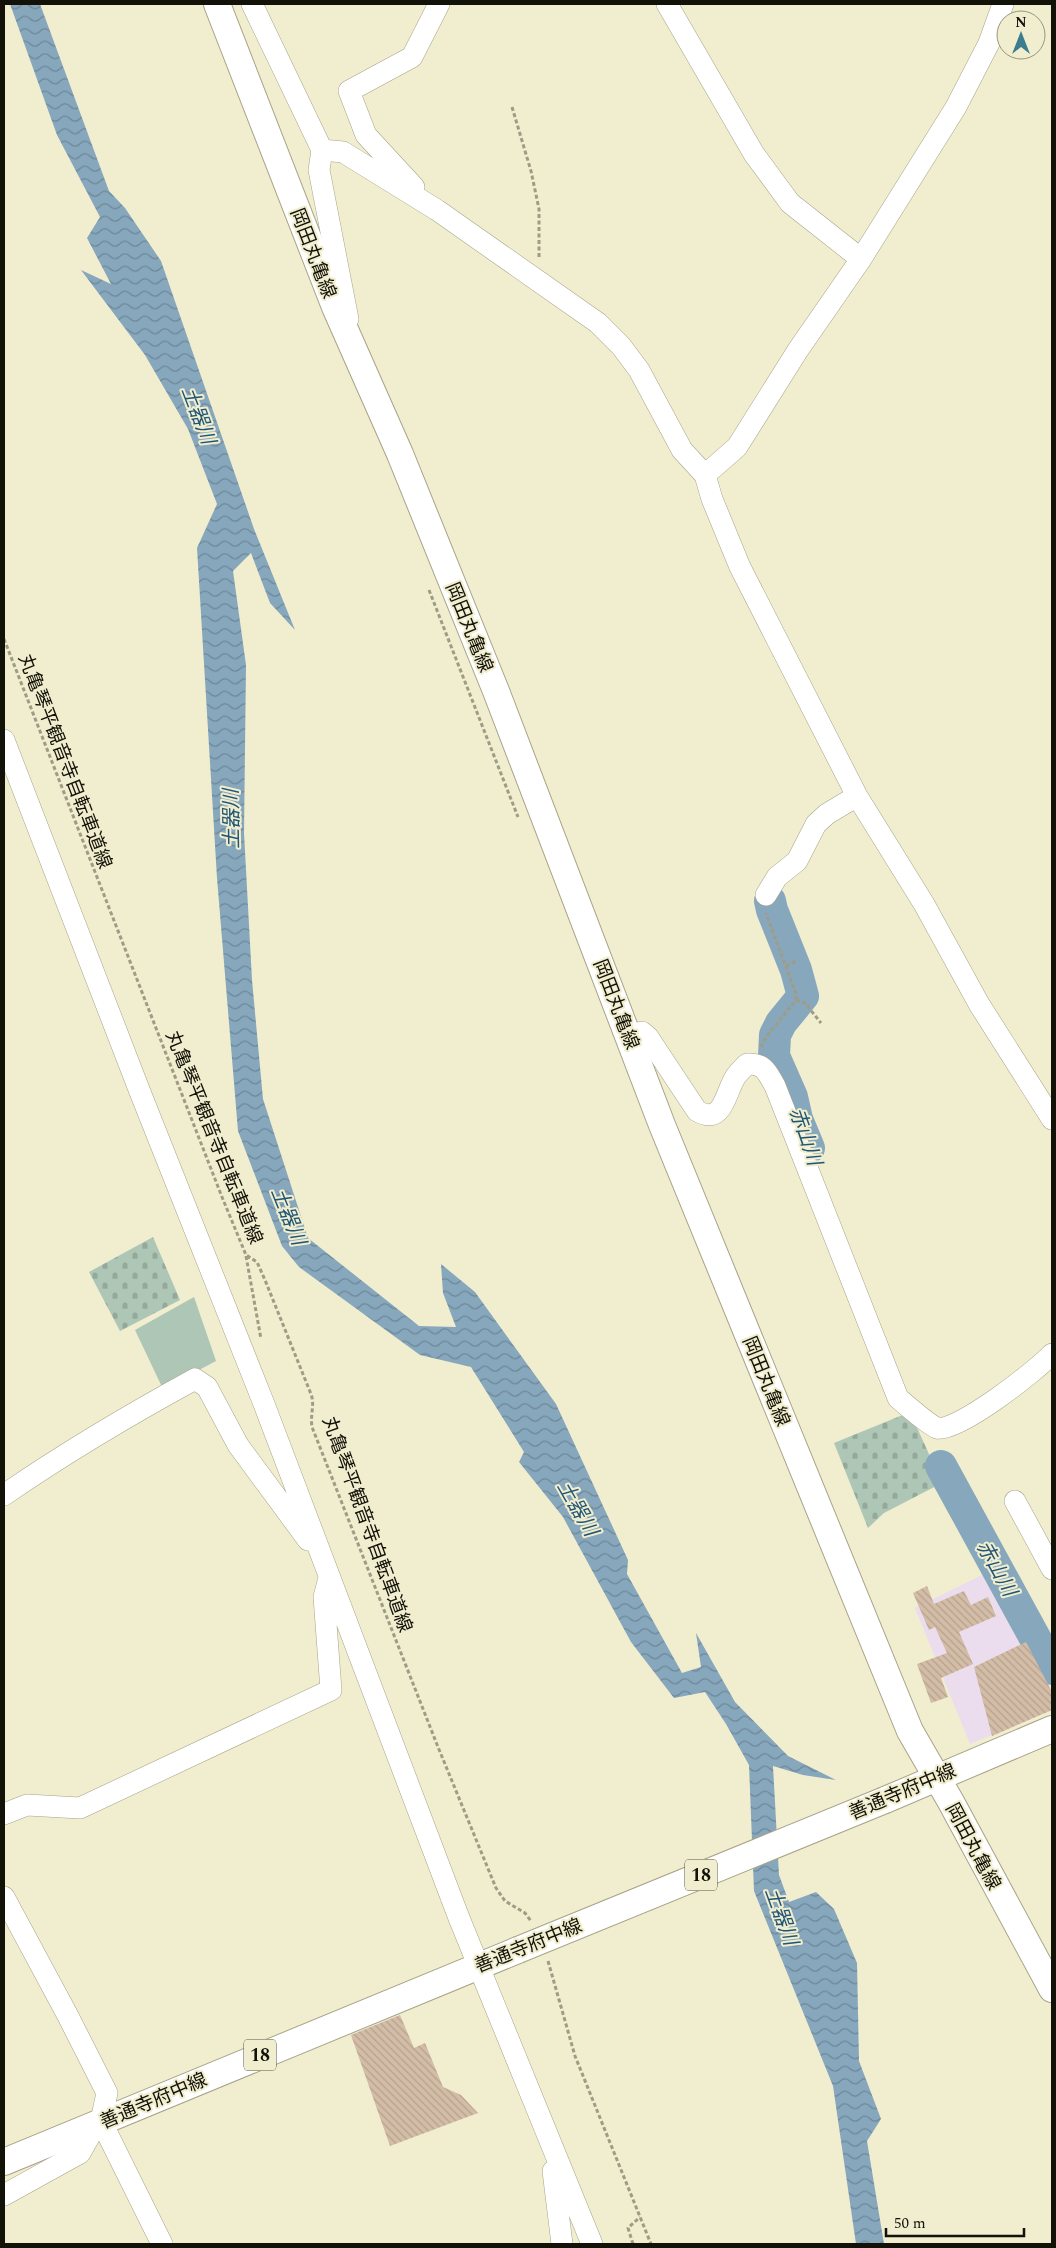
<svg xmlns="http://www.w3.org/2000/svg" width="1056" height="2248" viewBox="0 0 1056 2248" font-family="Spectral,'Noto Sans JP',serif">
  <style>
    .commercial { fill: #ebdcee }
    .green { fill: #adc6b6 }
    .cemetery { fill: url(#cemetery-stones) }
    .water { fill: url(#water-waves) }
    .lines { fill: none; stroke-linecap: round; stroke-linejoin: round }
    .river { stroke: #87a7bd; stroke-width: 32 }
    .building { fill: url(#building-back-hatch) }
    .minor-casing { stroke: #a8a388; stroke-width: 22 }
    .major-casing { stroke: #a8a388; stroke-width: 28 }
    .path { stroke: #9f9c86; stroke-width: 3; stroke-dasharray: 4 2.5; stroke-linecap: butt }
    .minor { stroke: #fff; stroke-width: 21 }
    .major { stroke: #fff; stroke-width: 26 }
    .major-bridge-casing { stroke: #a8a388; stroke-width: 28; stroke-linecap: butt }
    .major-bridge { stroke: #fff; stroke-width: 26 }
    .labels { text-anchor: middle; stroke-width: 4; stroke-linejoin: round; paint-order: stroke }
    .shield { fill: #f1edcf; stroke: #565444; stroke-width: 1 }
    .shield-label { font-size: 18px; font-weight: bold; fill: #131208 }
    .street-label { font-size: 19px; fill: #131208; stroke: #f1edcf }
    .water-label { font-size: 20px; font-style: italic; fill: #1f5575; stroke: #f1edcf }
  </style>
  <defs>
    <pattern id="cemetery-stones" width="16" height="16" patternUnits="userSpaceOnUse" patternTransform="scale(1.25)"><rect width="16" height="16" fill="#adc6b6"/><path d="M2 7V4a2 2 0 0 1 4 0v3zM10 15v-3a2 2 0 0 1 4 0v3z" fill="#94a99b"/></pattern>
    <pattern id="water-waves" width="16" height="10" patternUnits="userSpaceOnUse" patternTransform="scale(1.25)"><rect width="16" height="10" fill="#87a7bd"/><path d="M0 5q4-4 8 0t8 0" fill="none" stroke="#6d8798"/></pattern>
    <pattern id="building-back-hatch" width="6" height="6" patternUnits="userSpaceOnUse" patternTransform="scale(1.25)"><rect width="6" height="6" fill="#d3bda7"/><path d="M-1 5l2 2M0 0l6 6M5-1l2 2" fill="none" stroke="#b4a18e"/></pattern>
  </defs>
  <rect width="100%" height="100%" fill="#f1edcf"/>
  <path class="commercial" d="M988 1572 1052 1692V1710L970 1744 915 1608Z"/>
  <path class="green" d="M194 1297 216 1361 163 1389 135 1330Z"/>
  <path class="cemetery" d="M153 1237 180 1300 120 1331 89 1272Z
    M910 1412 942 1483 884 1513 868 1528 834 1443Z"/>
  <path class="water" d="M10 4H40L109 191 125 208 161 261 254 529 295 630 270 603 251 553 233 571 246 665 244 833 252 980 263 1099 308 1238 419 1326 456 1327 443 1293 441 1264 475 1292 556 1404 628 1560 627 1574 682 1673 701 1667 696 1633 735 1702 788 1756 836 1780 803 1775 773 1766 779 1875 789 1902 816 1892 834 1909 857 1963 859 2061 881 2119 867 2141 884 2244H856L833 2086 754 1891 749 1765 726 1724 705 1692 674 1698 631 1642 563 1517 519 1462 524 1452 471 1367 420 1355 299 1267 282 1246 238 1131 217 878 197 548 217 504 188 429 145 355 81 270 111 284 87 238 100 217 57 135Z"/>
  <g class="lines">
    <path class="river" d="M770 901 772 910 796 970 803 996 781 1023 775 1035 774 1056 792 1097 797 1119 809 1148
      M941 1466 1052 1669"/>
  </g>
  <path class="building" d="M927 1586 934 1604 964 1591 971 1605 988 1597 996 1616 959 1632 973 1664 941 1678 948 1697 931 1703 917 1664 947 1653 935 1627 929 1630 913 1593Z
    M1026 1642 1052 1692V1710L992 1736 974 1667Z
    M400 2015 414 2048 425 2043 443 2087 461 2095 478 2113 390 2146 351 2035Z"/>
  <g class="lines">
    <defs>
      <path id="minor" d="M252 4 322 150 343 152 437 210 598 323 621 346 639 370 682 450 705 475 712 499 740 567 857 796 924 904 979 1004 1052 1119
        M667 4 754 154 790 203 861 259
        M322 150 319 170 348 319
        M414 187 366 135 349 91 412 57 439 4
        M705 475 737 447 798 350 861 259 956 107 989 43 1003 4
        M4 740 140 1092 264 1404 459 1918 592 2244
        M766 895 777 877 797 861 816 824 827 814 857 796
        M629 1036 642 1032 648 1037 697 1111C724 1126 725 1092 736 1076 739 1072 743 1068 747 1064 764 1063 767 1072 775 1086L898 1398C905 1404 929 1425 937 1428 957 1433 1037 1370 1052 1354
        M4 1495C65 1453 129 1415 195 1379L207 1387 238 1445 308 1540
        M1015 1501 1052 1569
        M4 1814 27 1805 80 1808 331 1690 324 1597 329 1578
        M4 1897 68 2016 107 2093 101 2121 162 2244
        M557 2170 553 2171 562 2244
        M4 2195 80 2153 97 2123"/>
      <path id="major" d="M217 4 335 307 400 454 496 691 662 1125 910 1731 951 1802 1052 1989
        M885 1800 1052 1729
        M4 2162 518 1950"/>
    </defs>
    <use href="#minor" class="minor-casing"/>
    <use href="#major" class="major-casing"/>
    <path class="path" d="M512 107 531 171 539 209V258
      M429 590 518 817
      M4 639 222 1197 246 1255 257 1262 265 1280 311 1394C315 1405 310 1415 312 1427L438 1747 496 1888 505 1901 525 1913 531 1921
      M786 966 796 961
      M796 1000 805 1003 821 1023
      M761 1047 766 1037 796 1000V994L766 913
      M246 1256 261 1339
      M548 1961 575 2056 651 2244
      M633 2244 628 2228 640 2217"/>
    <use href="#minor" class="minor"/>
    <use href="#major" class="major"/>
    <defs>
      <path id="major-bridge" d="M518 1950 885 1800"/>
    </defs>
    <use href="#major-bridge" class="major-bridge-casing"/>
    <use href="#major-bridge" class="major-bridge"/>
  </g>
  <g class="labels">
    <g class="shield">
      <rect x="685" y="1859.5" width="32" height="31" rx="4"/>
      <rect x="244" y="2039.5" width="32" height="31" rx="4"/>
    </g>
    <g class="shield-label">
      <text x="701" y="1881">18</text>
      <text x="260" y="2061">18</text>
    </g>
    <g class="street-label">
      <text transform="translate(314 253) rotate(69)" y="7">岡田丸亀線</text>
      <text transform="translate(470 627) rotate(68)" y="7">岡田丸亀線</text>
      <text transform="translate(66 761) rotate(69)" y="7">丸亀琴平観音寺自転車道線</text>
      <text transform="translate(617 1004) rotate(69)" y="7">岡田丸亀線</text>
      <text transform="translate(215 1137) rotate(68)" y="7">丸亀琴平観音寺自転車道線</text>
      <text transform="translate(767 1381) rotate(68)" y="7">岡田丸亀線</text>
      <text transform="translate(368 1524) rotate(70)" y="7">丸亀琴平観音寺自転車道線</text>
      <text transform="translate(902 1791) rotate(-23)" y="7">善通寺府中線</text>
      <text transform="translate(974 1846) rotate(62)" y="7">岡田丸亀線</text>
      <text transform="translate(528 1945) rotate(-22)" y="7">善通寺府中線</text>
      <text transform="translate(153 2100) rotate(-23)" y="7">善通寺府中線</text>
    </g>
    <g class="water-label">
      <text transform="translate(199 415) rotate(69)" y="7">土器川</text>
      <text transform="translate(231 819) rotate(-91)" y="7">土器川</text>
      <text transform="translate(806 1136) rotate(71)" y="7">赤山川</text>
      <text transform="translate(289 1216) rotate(68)" y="7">土器川</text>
      <text transform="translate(578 1508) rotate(60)" y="7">土器川</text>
      <text transform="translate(997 1568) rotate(61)" y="7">赤山川</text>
      <text transform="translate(782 1916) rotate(70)" y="7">土器川</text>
    </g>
  </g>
  <rect width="1056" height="2248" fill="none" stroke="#131208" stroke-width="10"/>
  <g transform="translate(1021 35)"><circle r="24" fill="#f1edcf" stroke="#98957f"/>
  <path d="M0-4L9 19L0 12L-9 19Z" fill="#3b7d8e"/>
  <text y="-8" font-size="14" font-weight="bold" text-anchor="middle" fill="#131208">N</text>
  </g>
  <path d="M886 2228v8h138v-8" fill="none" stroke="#131208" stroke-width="2.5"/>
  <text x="894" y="2228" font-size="15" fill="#131208" stroke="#f1edcf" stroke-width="4" paint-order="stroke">50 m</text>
</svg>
